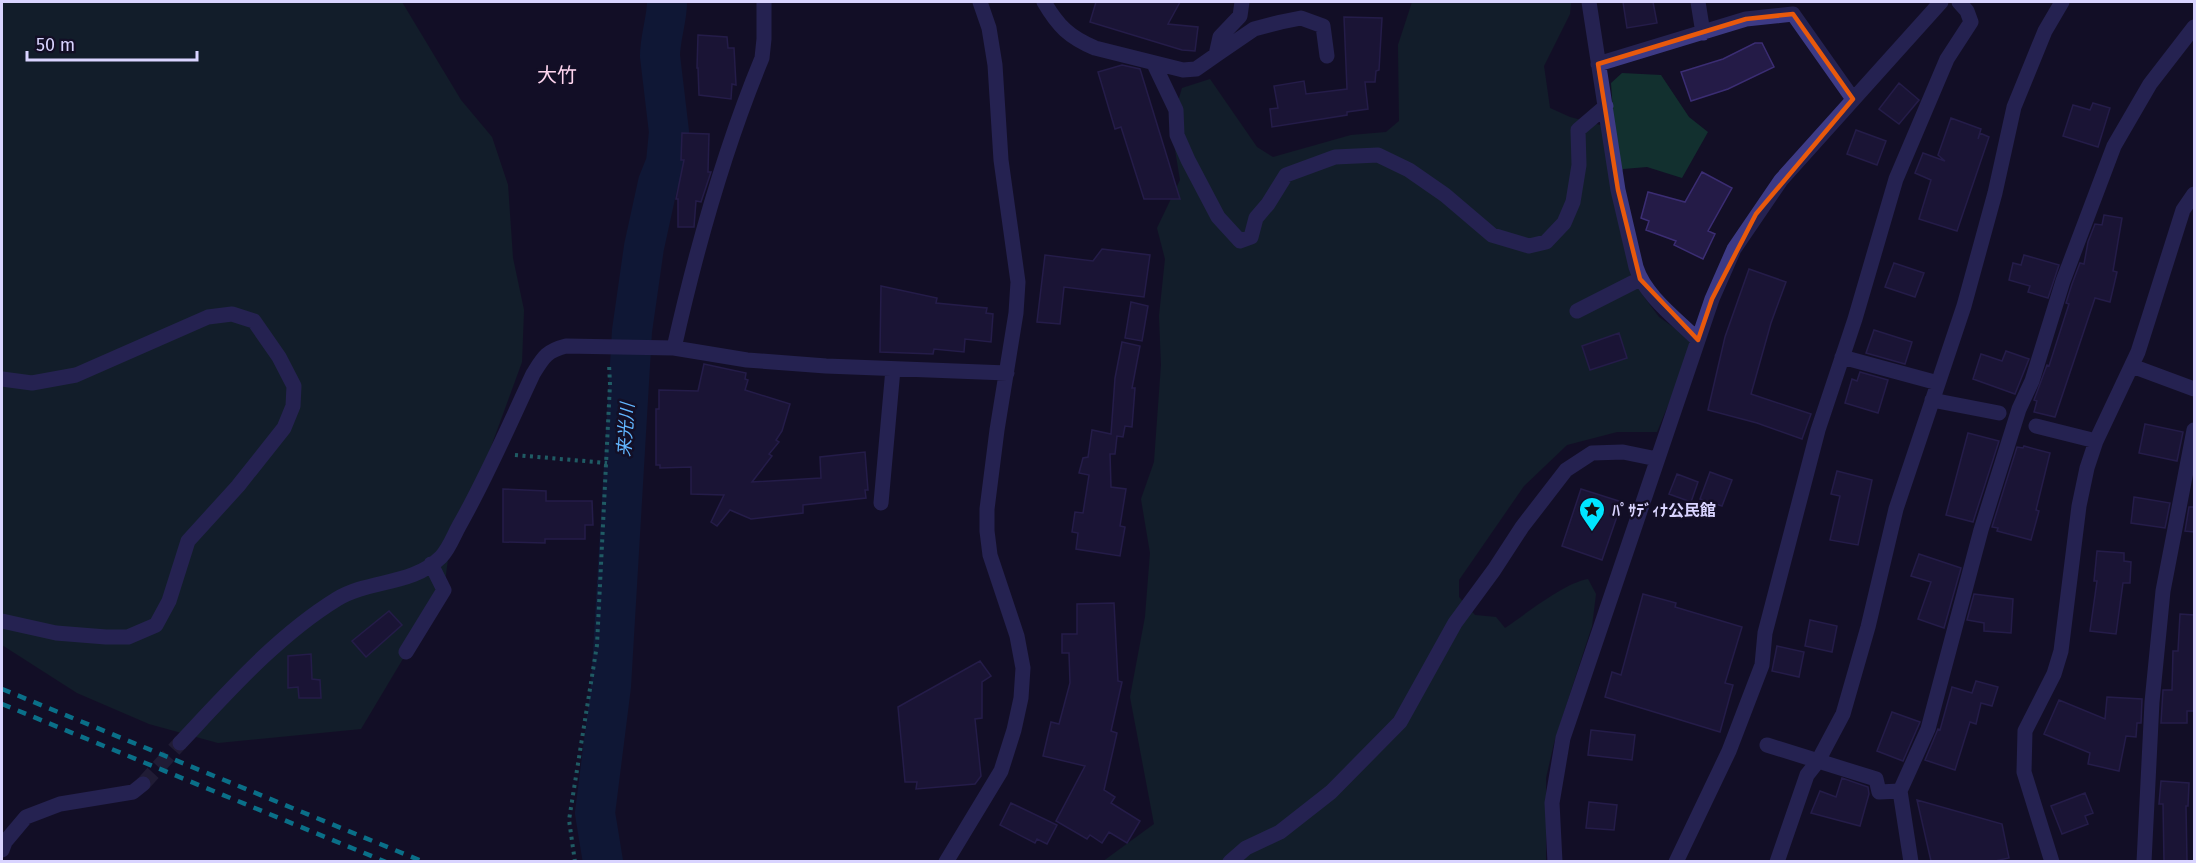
<svg xmlns="http://www.w3.org/2000/svg" width="2196" height="863" viewBox="0 0 2196 863" font-family="'Fira Sans','Noto Sans JP',sans-serif">
  <style>
    .green { fill: #12302f }
    .lines { fill: none; stroke-linecap: round; stroke-linejoin: round }
    .river { stroke: #0c2248; stroke-width: 40 }
    .building { fill: #241b47; stroke: #3b2d73; stroke-width: 1.5 }
    .minor-tunnel { stroke: #312d47; stroke-width: 15; stroke-dasharray: 15 8; stroke-linecap: butt }
    .path { stroke: #2fb8b0; stroke-width: 4; stroke-dasharray: 3 4.5; stroke-linecap: butt }
    .minor { stroke: #3d3a85; stroke-width: 15 }
    .rail { stroke: #00e5ff; stroke-width: 4.5; stroke-dasharray: 9 8; stroke-linecap: butt }
    .marked { fill: none; stroke: #e8590c; stroke-width: 4.5; stroke-linejoin: round }
    .labels { text-anchor: middle; stroke-width: 5; stroke-linejoin: round; paint-order: stroke }
    .poi-label { font-size: 16px; font-weight: bold; fill: #d9d4ff; stroke: #130f26; text-anchor: start }
    .water-label { font-size: 18px; font-style: italic; fill: #62b6ff; stroke: #130f26 }
    .quarter-label { font-size: 20px; fill: #ffd6f0; stroke: #130f26 }
  </style>
  <rect width="100%" height="100%" fill="#130f26"/>
  <path class="green" d="M2 2H402L461 100 492 137 508 185 513 258 524 310 522 362 469 507 450 543 444 590 361 729 218 743 149 724 77 693 2 645Z
    M1412 2H1571L1570 14 1544 66 1550 108 1570 117 1600 125 1613 112 1611 83 1622 73 1661 75 1689 117 1708 132 1682 178 1647 167 1623 169 1612 194 1642 294 1659 317 1690 339 1692 347 1657 432H1617L1567 445 1524 486 1459 580V597L1475 615 1496 617 1505 628C1526 614 1564 583 1588 579L1596 594 1592 626 1554 743 1546 778V861L1102 862 1154 824 1130 697 1145 617 1150 553 1141 499 1154 462 1161 365 1159 316 1165 259 1157 228 1180 180 1171 125 1182 88 1210 79 1257 147 1273 157 1351 135 1386 132 1399 121 1398 45Z"/>
  <g class="lines">
    <path class="river" d="M603 862 595 813 611 686 632 331 644 247 658 183 666 163 669 132 660 56C660 37 667 20 667 2"/>
  </g>
  <path class="building" d="M1096 2H1180L1168 24 1198 27 1195 51 1182 50 1090 22Z
    M1623 2H1653L1657 23 1627 28Z
    M1344 17 1382 18 1379 70 1376 71 1375 82H1365L1368 109 1347 112V115L1272 127 1270 109 1278 108 1274 86 1304 81 1306 94 1347 89Z
    M698 35 727 37 728 48H734L736 85 732 84 731 99 699 95 698 68H697Z
    M1755 43H1762L1774 67 1728 89 1691 101 1681 72 1723 59Z
    M1122 65 1140 69 1180 199H1144L1121 127 1115 129 1098 72Z
    M1899 83 1919 100 1899 124 1879 109Z
    M2093 103 2110 108 2098 147 2063 136 2073 105 2090 110Z
    M1951 118 1981 129 1978 139 1980 133 1989 137 1957 231 1919 219 1931 180 1915 173 1923 153 1945 161 1938 155Z
    M1856 130 1886 141 1877 165 1847 154Z
    M682 133 709 134 708 172H711L701 202 696 201 694 227H678V199H676L684 160H681Z
    M1702 172 1732 188 1708 231 1715 234 1703 259 1674 245 1676 241 1646 230 1649 221 1641 218 1648 192 1685 202Z
    M2104 215 2122 218 2113 271 2117 272 2110 302 2095 298 2055 417 2034 412 2037 401 2034 400 2047 365 2049 366 2069 304 2066 303 2072 284 2080 263 2084 264 2088 242 2095 224 2102 225Z
    M1102 249 1150 255 1144 297 1064 287 1060 324 1037 322 1045 255 1093 261Z
    M2024 255 2059 265 2048 298 2028 292 2030 286 2009 280 2013 263 2021 265Z
    M1894 263 1924 273 1915 297 1885 287Z
    M1749 269 1786 282 1771 323 1751 394 1811 414 1802 439 1757 423 1708 410 1725 337Z
    M881 286 937 298 936 303 987 308 986 313 993 314 991 342 965 339 964 352 934 349 933 354 880 352Z
    M1131 302 1148 306 1142 341 1125 338Z
    M1874 330 1912 342 1905 364 1866 353Z
    M1619 333 1627 358 1590 370 1582 346Z
    M1122 342 1140 346 1132 388H1135L1132 427 1125 426 1123 437 1117 436 1115 454H1110L1111 487 1126 489 1120 526 1125 527 1120 556 1076 549 1078 533 1072 532 1075 512 1083 513 1089 475 1079 473 1083 458 1088 457 1092 430 1111 434 1115 378Z
    M2006 351 2029 359 2015 394 1973 379 1981 354 2002 361Z
    M704 364 746 373 745 379 748 380 745 390 790 404 782 431 776 440 779 442 769 454 772 456 752 482 821 478 820 457 865 452 868 490H865L866 498 803 505V513L751 519 730 510 717 526 711 522 724 495 691 494V467L660 468V465H656V409H659V390L698 391Z
    M1860 372 1888 380 1878 413 1845 403 1852 379 1857 381Z
    M2145 424 2183 432 2177 461 2139 453Z
    M1968 433 1999 441 1973 522 1946 515Z
    M2024 446 2050 453 2036 510 2039 511 2031 540 1997 531 1998 528 1992 527 2017 447 2023 448Z
    M1837 471 1872 480 1858 545 1830 540 1840 496 1831 494Z
    M1710 472 1732 480 1722 506 1700 499Z
    M1677 474 1698 482 1691 502 1669 494Z
    M503 489 546 491V501H592L593 525H585V539H545V543L503 542Z
    M1581 489 1622 502 1602 560 1562 546Z
    M2134 497 2170 503 2165 528 2131 523Z
    M2189 507H2194V532L2185 531Z
    M2097 551 2124 553V561L2131 562 2130 583H2123L2116 634 2090 631 2097 581H2094Z
    M1919 554 1961 568 1944 628 1918 619 1931 582 1911 576Z
    M1643 594 1676 603 1675 607 1742 627 1725 683 1733 685 1720 732 1605 697 1612 672 1621 675Z
    M1974 594 2013 599 2011 633 1984 631V623L1967 620Z
    M1114 603 1118 681 1122 682 1111 731 1117 733 1104 790 1115 797 1111 803 1140 821 1127 843 1109 832 1102 843 1090 835 1087 839 1056 821 1085 766 1043 756 1051 722 1059 724 1070 683 1069 653H1062V634H1077V604Z
    M389 611 402 625 366 657 352 641Z
    M2180 614 2194 615V711H2187V723H2161L2163 690H2172L2173 651H2178Z
    M1810 620 1837 626 1832 652 1805 646Z
    M1777 646 1804 652 1799 677 1772 671Z
    M311 654 312 679 320 680 321 698H299L298 687 288 688V656Z
    M980 661 991 676 982 682V718L975 719 981 776 975 784 916 789 917 782H905L898 707Z
    M1976 681 1998 687 1992 706 1981 703 1976 724 1970 722 1955 770 1925 760 1938 729 1940 730 1952 687 1972 693Z
    M2107 697 2142 699 2141 723H2137L2136 737 2126 736 2119 771 2088 764 2090 753 2044 734 2059 700 2105 719Z
    M1892 712 1920 722 1903 761 1877 751Z
    M1591 730 1635 735 1632 760 1588 755Z
    M1842 778 1868 787 1869 794 1860 826 1811 813 1820 791 1836 797Z
    M2161 781 2189 783 2188 806H2186L2187 861H2164L2163 804H2159Z
    M2085 793 2093 813 2085 816 2088 824 2062 834 2051 806Z
    M1917 800 2002 824 2009 858 1995 861H1931Z
    M1589 802 1617 805 1614 830 1586 828Z
    M1011 803 1057 825 1047 844 1037 839 1035 843 1000 825Z"/>
  <g class="lines">
    <path class="minor-tunnel" d="M143 784 180 743"/>
    <path class="path" d="M515 455 607 463
      M575 862 569 820 597 645 610 384 609 364"/>
    <path class="minor" d="M1044 2C1058 26 1069 37 1095 48L1183 70 1196 69 1216 55 1220 37 1240 16 1242 2
      M1589 2 1618 190 1636 267C1645 296 1677 319 1698 340
      M1698 2 1703 33
      M1216 55 1254 29 1281 22 1301 18 1323 26 1327 56
      M1154 64 1176 110 1177 135 1188 160 1218 217 1240 241 1251 237 1256 218 1268 204 1286 175 1335 157 1378 155 1409 170 1445 195 1492 235 1529 246 1546 242 1564 223 1573 202 1579 165 1578 130 1606 106
      M1598 64 1746 19 1793 14 1853 99
      M1577 311 1640 279
      M674 348C696 250 723 152 762 58L764 39V2
      M1842 357 1938 383
      M2132 366 2194 389
      M2 379 32 383 76 375 208 317 232 314 254 321 279 357 294 386 293 406 284 428 238 486 188 541 169 601 156 625 128 637H106L56 633 2 621
      M1932 400 1999 413
      M2036 426 2096 441
      M881 503 893 369
      M406 652 444 590 431 564
      M180 743C228 692 277 636 337 599 370 579 412 586 441 557 449 549 454 535 459 526 487 477 509 425 533 374 543 358 546 351 566 346L674 348 747 360 826 366 1007 373
      M1767 745 1876 779 1879 792 1900 791
      M2 850 5 842 26 817 60 804 133 792 143 784
      M946 862 1001 771 1014 730 1021 698 1023 668 1017 636 990 555 987 531V509L997 430 1016 313 1018 282 1001 160 995 65 989 28 980 2
      M1230 862 1246 848 1280 832 1331 792 1400 722 1455 623 1494 570 1522 527 1566 470 1592 453 1623 452 1657 459
      M1555 862 1552 803 1563 738 1712 299 1734 249 1781 180 1941 2
      M1676 862 1729 751 1762 665 1765 633 1818 430 1855 319 1896 179 1947 59 1971 22 1967 11 1959 2
      M1777 862 1807 775 1818 761 1843 714 1868 627 1896 509 1964 306 1995 193 2014 107 2045 31 2062 2
      M1911 862 1900 791 1928 729 1981 530 2019 409 2032 381 2063 281 2114 146 2150 84 2194 27
      M2052 862 2024 772 2025 731 2054 674 2061 651 2079 506 2087 468 2096 441 2138 352 2183 210 2194 194
      M2144 862 2152 702 2163 591 2194 430"/>
    <path class="rail" d="M2 689 424 862
      M2 704 386 862"/>
  </g>
  <path d="M0 0H2196V863H0ZM1793 14 1853 99 1756 214 1712 299 1698 340 1640 279 1618 190 1598 64 1746 19Z" fill="#130f26" fill-opacity=".55" fill-rule="evenodd"/>
  <path class="marked" d="M1793 14 1853 99 1756 214 1712 299 1698 340 1640 279 1618 190 1598 64 1746 19Z"/>
  <defs>
    <symbol id="sight-pin" viewBox="-11 -11 22 30"><path d="M0 17L-7.5 6A9.5 9.5 0 1 1 7.5 6Z" fill="#00e5ff" stroke="#130f26"/><path d="M0-6L1.8-2.2L6-1.7L2.9 1.2L3.7 5.4L0 3.3L-3.7 5.4L-2.9 1.2L-6-1.7L-1.8-2.2Z" fill="#111"/></symbol>
  </defs>
  <g fill-rule="evenodd">
    <use href="#sight-pin" x="1577" y="495" width="30" height="40"/>
  </g>
  <g class="labels">
    <g class="poi-label">
      <text x="1612" y="516">ﾊﾟｻﾃﾞｨﾅ公民館</text>
    </g>
    <g class="water-label">
      <text transform="translate(626 430) rotate(-86)" y="6">来光川</text>
    </g>
    <g class="quarter-label">
      <text x="557" y="82">大竹</text>
    </g>
  </g>
  <rect width="2196" height="863" fill="none" stroke="#d9d4ff" stroke-width="6"/>
  <path d="M27 51v9h170v-9" fill="none" stroke="#d9d4ff" stroke-width="3"/>
  <text x="36" y="51" font-size="18" fill="#d9d4ff" stroke="#130f26" stroke-width="4.5" paint-order="stroke">50 m</text>
</svg>
